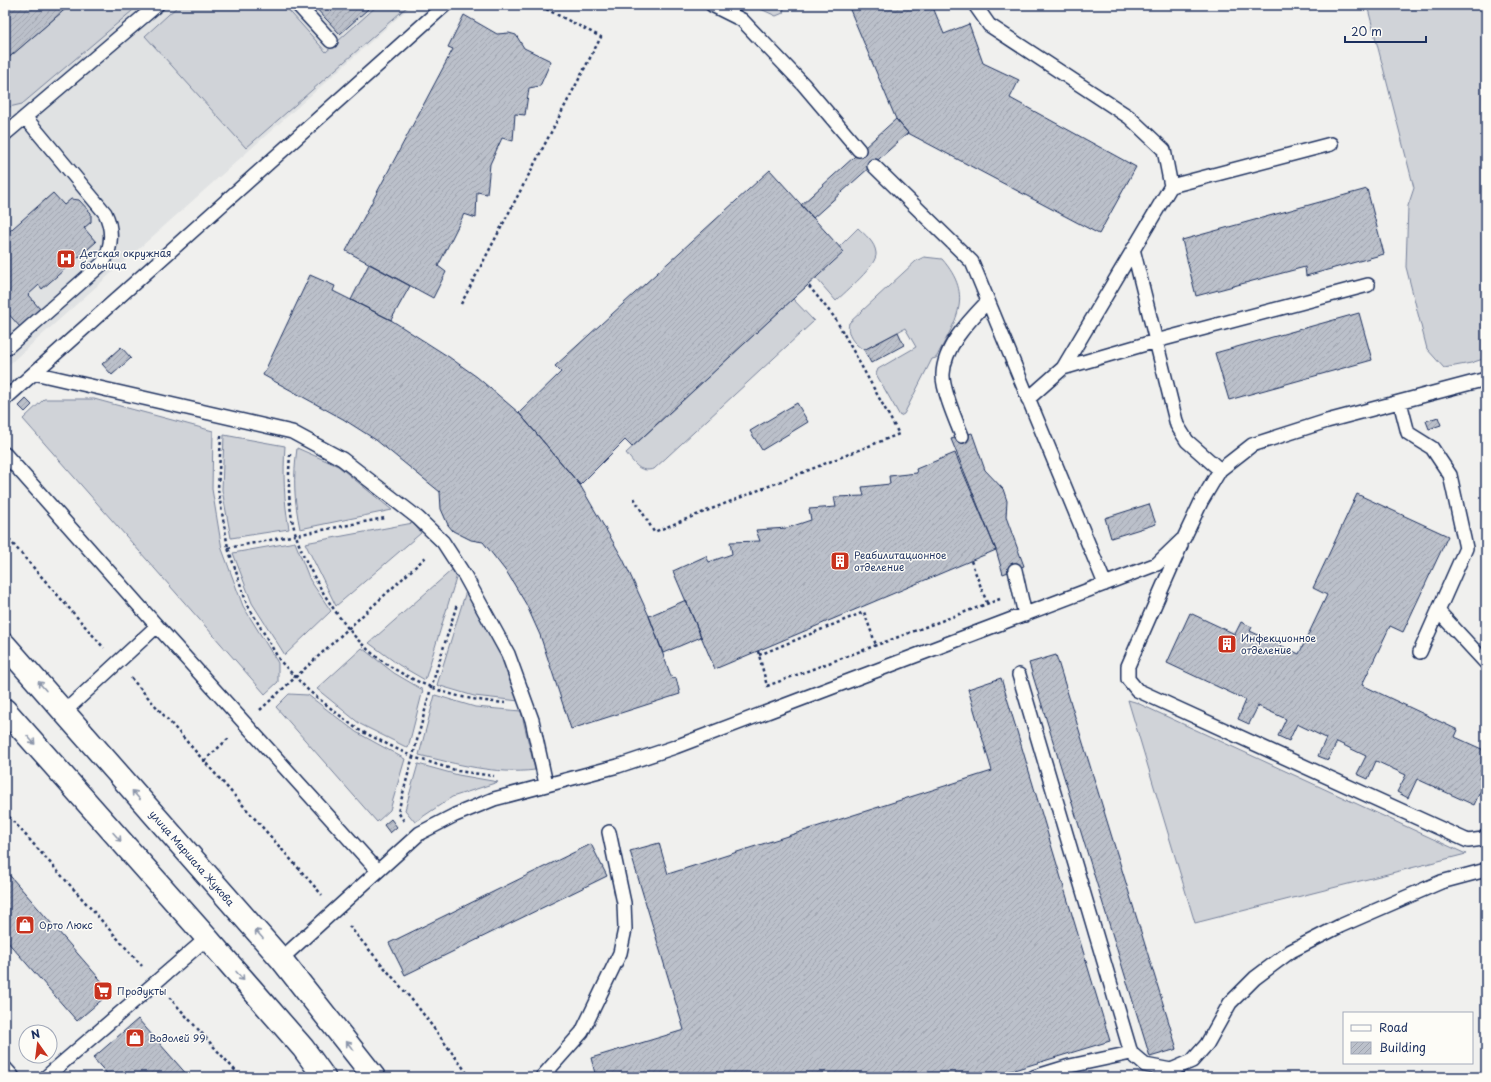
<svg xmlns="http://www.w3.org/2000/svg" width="1491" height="1082" viewBox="0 0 1491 1082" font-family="'Playpen Sans',sans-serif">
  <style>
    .built { fill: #e0e2e3 }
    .grass { fill: #d0d3d8; stroke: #76819b }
    .building { fill: url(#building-hatch); stroke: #1b2f5e }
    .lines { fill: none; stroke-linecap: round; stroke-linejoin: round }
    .service-casing { stroke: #1b2f5e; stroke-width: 16 }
    .secondary-casing { stroke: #1b2f5e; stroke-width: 25 }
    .path { stroke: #1b2f5e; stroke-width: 2.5; stroke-dasharray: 3 3; stroke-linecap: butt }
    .service { stroke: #fdfcf7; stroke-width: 13 }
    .secondary { stroke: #fdfcf7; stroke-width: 22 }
    .oneway { stroke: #8c96aa }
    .labels { text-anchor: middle; stroke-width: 3; stroke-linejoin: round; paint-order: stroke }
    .poi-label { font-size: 10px; fill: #1b2f5e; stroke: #fdfcf7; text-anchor: start }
    .street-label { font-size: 10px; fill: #1b2f5e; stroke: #fdfcf7 }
  </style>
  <defs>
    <pattern id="building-hatch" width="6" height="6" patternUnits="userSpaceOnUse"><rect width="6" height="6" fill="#bbc0ca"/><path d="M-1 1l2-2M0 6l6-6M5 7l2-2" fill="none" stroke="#a0a5b0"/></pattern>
  </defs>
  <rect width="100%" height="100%" fill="#f0f0ee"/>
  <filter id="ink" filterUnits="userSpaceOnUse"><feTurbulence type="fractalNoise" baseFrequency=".025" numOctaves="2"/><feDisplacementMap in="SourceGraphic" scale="8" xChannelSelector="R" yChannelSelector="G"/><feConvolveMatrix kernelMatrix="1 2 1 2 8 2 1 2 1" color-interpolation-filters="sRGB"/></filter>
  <g filter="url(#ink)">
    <path class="built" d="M5 5H412L5 368Z"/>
    <path class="grass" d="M70 5H139L22 104 5 108V61Z
      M179 5H284L326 52 378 5H409L246 148 145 36Z
      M752 5H785L783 13 776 16Z
      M1367 5H1486V358L1471 363 1444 368 1427 349 1406 267 1408 206 1414 188Z
      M858 228C865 235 875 242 876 253 878 265 845 292 836 301L816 278 839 247Z
      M924 257 942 259C975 297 955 321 936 358L932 359 904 414 900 416 876 374 878 369 916 347 905 328 864 350C854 344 846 335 849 323L916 261Z
      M793 299 814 321 654 469C639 473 635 464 626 453Z
      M44 399H94L213 431 212 489 222 549 243 606 278 663V682L265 694 23 419Z
      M224 435 285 446C283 474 284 501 289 529L231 538 222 490Z
      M297 448 338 466 392 510 300 529C294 500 293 478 297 448Z
      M413 523 421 533 336 606 305 543Z
      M295 542 310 580 331 611 285 655 252 603 233 553Z
      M453 569 457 575 425 680 399 665 369 643Z
      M467 588 503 657 519 701 474 696 437 685Z
      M362 648 394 673 423 690 408 748 360 724 317 689Z
      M289 694 308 695 356 732 405 759 390 810 377 822 276 707Z
      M435 695 475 707 521 711 535 770C497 775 456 764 419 755Z
      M1128 700 1135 702 1466 854 1195 923Z
      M418 764 458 775 498 782 452 797 415 822 405 810Z"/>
    <path class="building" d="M5 5H70L5 61Z
      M313 5H364L368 9 340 34Z
      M848 5H932L944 34 969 24 983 63 1019 80 1010 98 1136 167 1099 234 908 133 896 119Z
      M464 15 497 34 509 33 516 35 524 48 551 61 540 86 529 88 525 115 515 114 513 141 502 138 490 164 487 194 477 192 476 218 464 214 438 266 446 272 433 298 346 251 453 49 448 47Z
      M896 119 908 133 813 218 801 205Z
      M770 170 844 252 632 447 625 440 580 485 519 413 561 372 555 366Z
      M1367 189 1384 254 1306 276 1305 267 1196 296 1182 240Z
      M53 193 64 205 71 199 79 200 91 213V222L84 228 96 242 42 289 39 285 28 295 40 309 20 327 5 310V250L7 248 5 246V235Z
      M369 264 410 286 391 320 351 300Z
      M310 275 335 286 333 291 391 320 449 357 477 377 519 413 580 485 623 559 649 616 672 679 676 678 680 694 571 729 540 635 526 604 508 574 483 542 471 540 453 531 448 525 441 509 440 492 376 440 343 419 263 375Z
      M1359 313 1372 360 1229 400 1215 353Z
      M898 332 904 345 871 363 864 350Z
      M121 347 131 358 112 375 102 364Z
      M26 399 32 405 25 412 19 406Z
      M797 403 808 422 762 450 750 431Z
      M1438 417 1441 425 1429 429 1426 421Z
      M972 433 985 470 1003 489 1007 501 1006 517 1024 566 1003 574 996 550 951 439Z
      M955 453 996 550 715 669 673 571 706 556 709 562 732 554 730 542 760 541 756 530 787 528 811 520 809 509 836 507 834 497 864 496 862 487 890 484 889 476 917 473 916 469Z
      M1357 494 1448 536 1403 632 1390 626 1362 685 1458 730 1455 737 1486 751V779L1474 805 1417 779 1408 798 1397 792 1406 775 1376 761 1368 779 1357 774 1366 756 1337 742 1328 760 1318 756 1326 738 1297 724 1289 741 1278 736 1286 719 1258 706 1249 724 1238 719 1246 700 1167 663 1190 613 1235 634 1241 622 1252 627 1250 631 1299 654 1327 595 1313 588Z
      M1149 504 1156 524 1111 538 1105 518Z
      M686 600 701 637 663 653 649 616Z
      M1056 655 1177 1049 1150 1057 1029 663Z
      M1001 678 1110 1041 991 1077H704L702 1073 687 1077H596L591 1058 684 1030 630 851 659 843 668 874 992 771 968 689Z
      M391 819 397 827 390 833 384 825Z
      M591 844 607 876 405 975 389 943Z
      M5 870 111 992 77 1021 5 939Z
      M138 1019 189 1077H110L93 1058Z"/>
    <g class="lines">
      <defs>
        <path id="service" d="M298 5 331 41
          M712 5 742 20 803 84 859 150
          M975 5 989 25 1129 117 1164 150 1171 186 1063 368 1028 399
          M5 134 157 5
          M874 166 972 262 1105 584
          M1171 186 1331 144
          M1133 249 1177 425 1187 441 1220 470
          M5 349 103 263C112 247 113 229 105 213L25 117
          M1063 368 1156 341 1368 285
          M34 373 292 432 342 459 418 518 443 542 465 576 508 654 532 720 546 784
          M5 399 445 5
          M1400 402 1408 433 1432 448 1450 475 1466 548 1420 652
          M962 436C956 421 942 389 943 374 944 346 970 320 988 301
          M5 454 157 626 378 871
          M1181 545 1128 666V679L1137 690 1468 841 1483 839 1486 836
          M1015 570 1025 615
          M1438 611 1486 663
          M1019 675 1131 1053
          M64 712 157 626
          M281 959 420 833 455 815 494 799 618 766 675 747 1157 564 1184 538 1201 502 1220 470 1252 445 1327 421 1486 379
          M5 1068 13 1077
          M46 1077 207 938
          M542 1077 582 1032 620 953 625 929 624 903 609 832
          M1034 1077 1070 1066 1131 1053 1145 1065 1171 1070 1192 1061 1207 1044 1230 1003 1255 978 1291 951 1340 926 1441 882 1486 870"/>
        <path id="secondary" d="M5 645 281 959 374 1077
          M5 710 207 938 303 1048 324 1077"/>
      </defs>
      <use href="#service" class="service-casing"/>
      <use href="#secondary" class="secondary-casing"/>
      <path class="path" d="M461 304 601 37 538 5
        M221 436 218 489 228 548 247 604 280 661 309 691 357 729 413 757 458 771 494 776
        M290 454C288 482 288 509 296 535 306 569 337 619 362 644 380 662 407 678 431 687 454 697 480 701 505 703
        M634 498 654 532 899 434 835 318 808 285
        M5 535 104 648
        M228 548 385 518
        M971 561 987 603
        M758 651 767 686 1000 599
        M759 655 864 612 876 645
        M131 678 322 895
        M260 710 427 556
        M204 761 230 737
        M5 812 142 966
        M404 821 398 812 431 688 457 604
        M349 926 418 1007 470 1077
        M169 997 241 1077"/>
      <use href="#service" class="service"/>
      <use href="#secondary" class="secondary"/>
    </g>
    <defs><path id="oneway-shaft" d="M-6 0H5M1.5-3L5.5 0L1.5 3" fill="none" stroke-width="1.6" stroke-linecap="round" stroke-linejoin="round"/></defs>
    <g class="oneway">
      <use href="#oneway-shaft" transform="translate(42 686) rotate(-131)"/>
      <use href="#oneway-shaft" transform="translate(31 740) rotate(48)"/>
      <use href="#oneway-shaft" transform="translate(136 795) rotate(-131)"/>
      <use href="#oneway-shaft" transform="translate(117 837) rotate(48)"/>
      <use href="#oneway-shaft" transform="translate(259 934) rotate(-131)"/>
      <use href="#oneway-shaft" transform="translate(240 976) rotate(49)"/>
      <use href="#oneway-shaft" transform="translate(350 1046) rotate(-128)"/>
    </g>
  </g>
  <defs>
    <symbol id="hospital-square" viewBox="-11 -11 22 22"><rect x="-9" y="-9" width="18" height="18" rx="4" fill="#c8321e" stroke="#fdfcf7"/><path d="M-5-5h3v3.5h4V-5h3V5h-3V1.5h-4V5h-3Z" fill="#fff"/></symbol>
    <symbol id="building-square" viewBox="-11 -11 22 22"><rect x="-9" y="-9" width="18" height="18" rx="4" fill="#c8321e" stroke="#fdfcf7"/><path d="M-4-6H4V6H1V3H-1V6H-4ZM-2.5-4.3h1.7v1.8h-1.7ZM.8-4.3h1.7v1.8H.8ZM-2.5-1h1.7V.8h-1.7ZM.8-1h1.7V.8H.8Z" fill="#fff"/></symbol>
    <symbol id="shop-square" viewBox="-11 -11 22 22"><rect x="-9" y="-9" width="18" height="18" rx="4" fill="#c8321e" stroke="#fdfcf7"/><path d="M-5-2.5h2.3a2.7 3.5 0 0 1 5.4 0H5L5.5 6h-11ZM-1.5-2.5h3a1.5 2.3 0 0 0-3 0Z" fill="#fff"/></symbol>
    <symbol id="supermarket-square" viewBox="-11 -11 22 22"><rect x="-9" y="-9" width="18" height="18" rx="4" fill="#c8321e" stroke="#fdfcf7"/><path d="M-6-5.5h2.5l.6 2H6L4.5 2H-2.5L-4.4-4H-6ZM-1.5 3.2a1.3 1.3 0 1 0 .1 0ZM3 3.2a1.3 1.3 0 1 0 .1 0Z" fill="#fff"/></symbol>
  </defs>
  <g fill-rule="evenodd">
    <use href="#hospital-square" x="55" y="248" width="22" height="22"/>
    <use href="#building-square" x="829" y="550" width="22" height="22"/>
    <use href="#building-square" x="1216" y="633" width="22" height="22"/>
    <use href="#shop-square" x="14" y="914" width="22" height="22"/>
    <use href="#supermarket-square" x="92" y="980" width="22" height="22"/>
    <use href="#shop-square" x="124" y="1027" width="22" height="22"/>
  </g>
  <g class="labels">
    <g class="poi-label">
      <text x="80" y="257">Детская окружная<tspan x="80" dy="12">больница</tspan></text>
      <text x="854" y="559">Реабилитационное<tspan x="854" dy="12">отделение</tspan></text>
      <text x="1241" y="642">Инфекционное<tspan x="1241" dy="12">отделение</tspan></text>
      <text x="39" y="929">Орто Люкс</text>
      <text x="117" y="995">Продукты</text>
      <text x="149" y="1042">Водолей 99</text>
    </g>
    <g class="street-label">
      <text transform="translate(192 858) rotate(49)" y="4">улица Маршала Жукова</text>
    </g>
  </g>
  <rect width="1491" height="1082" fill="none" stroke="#fdfcf7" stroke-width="20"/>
  <rect x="10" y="10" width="1471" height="1062" fill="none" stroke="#1b2f5e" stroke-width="1.5" filter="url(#ink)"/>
  <rect x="1343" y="1012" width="130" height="52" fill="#fdfcf7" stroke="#a3aaba"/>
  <rect x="1351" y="1025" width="20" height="6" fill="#fdfcf7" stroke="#a3aaba"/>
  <text x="1379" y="1032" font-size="12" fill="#1b2f5e">Road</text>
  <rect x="1351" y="1042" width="20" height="12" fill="url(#building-hatch)" stroke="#a3aaba"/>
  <text x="1379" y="1052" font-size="12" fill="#1b2f5e">Building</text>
  <g transform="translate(38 1044) rotate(346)"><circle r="19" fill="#fdfcf7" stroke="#a3aaba"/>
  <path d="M0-3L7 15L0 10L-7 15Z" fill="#c8321e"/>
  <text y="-6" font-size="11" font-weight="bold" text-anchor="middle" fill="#1b2f5e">N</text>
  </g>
  <path d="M1345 36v6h81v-6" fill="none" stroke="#1b2f5e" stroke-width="2"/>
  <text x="1351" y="36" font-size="12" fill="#1b2f5e" stroke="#fdfcf7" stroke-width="3" paint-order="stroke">20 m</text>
</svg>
